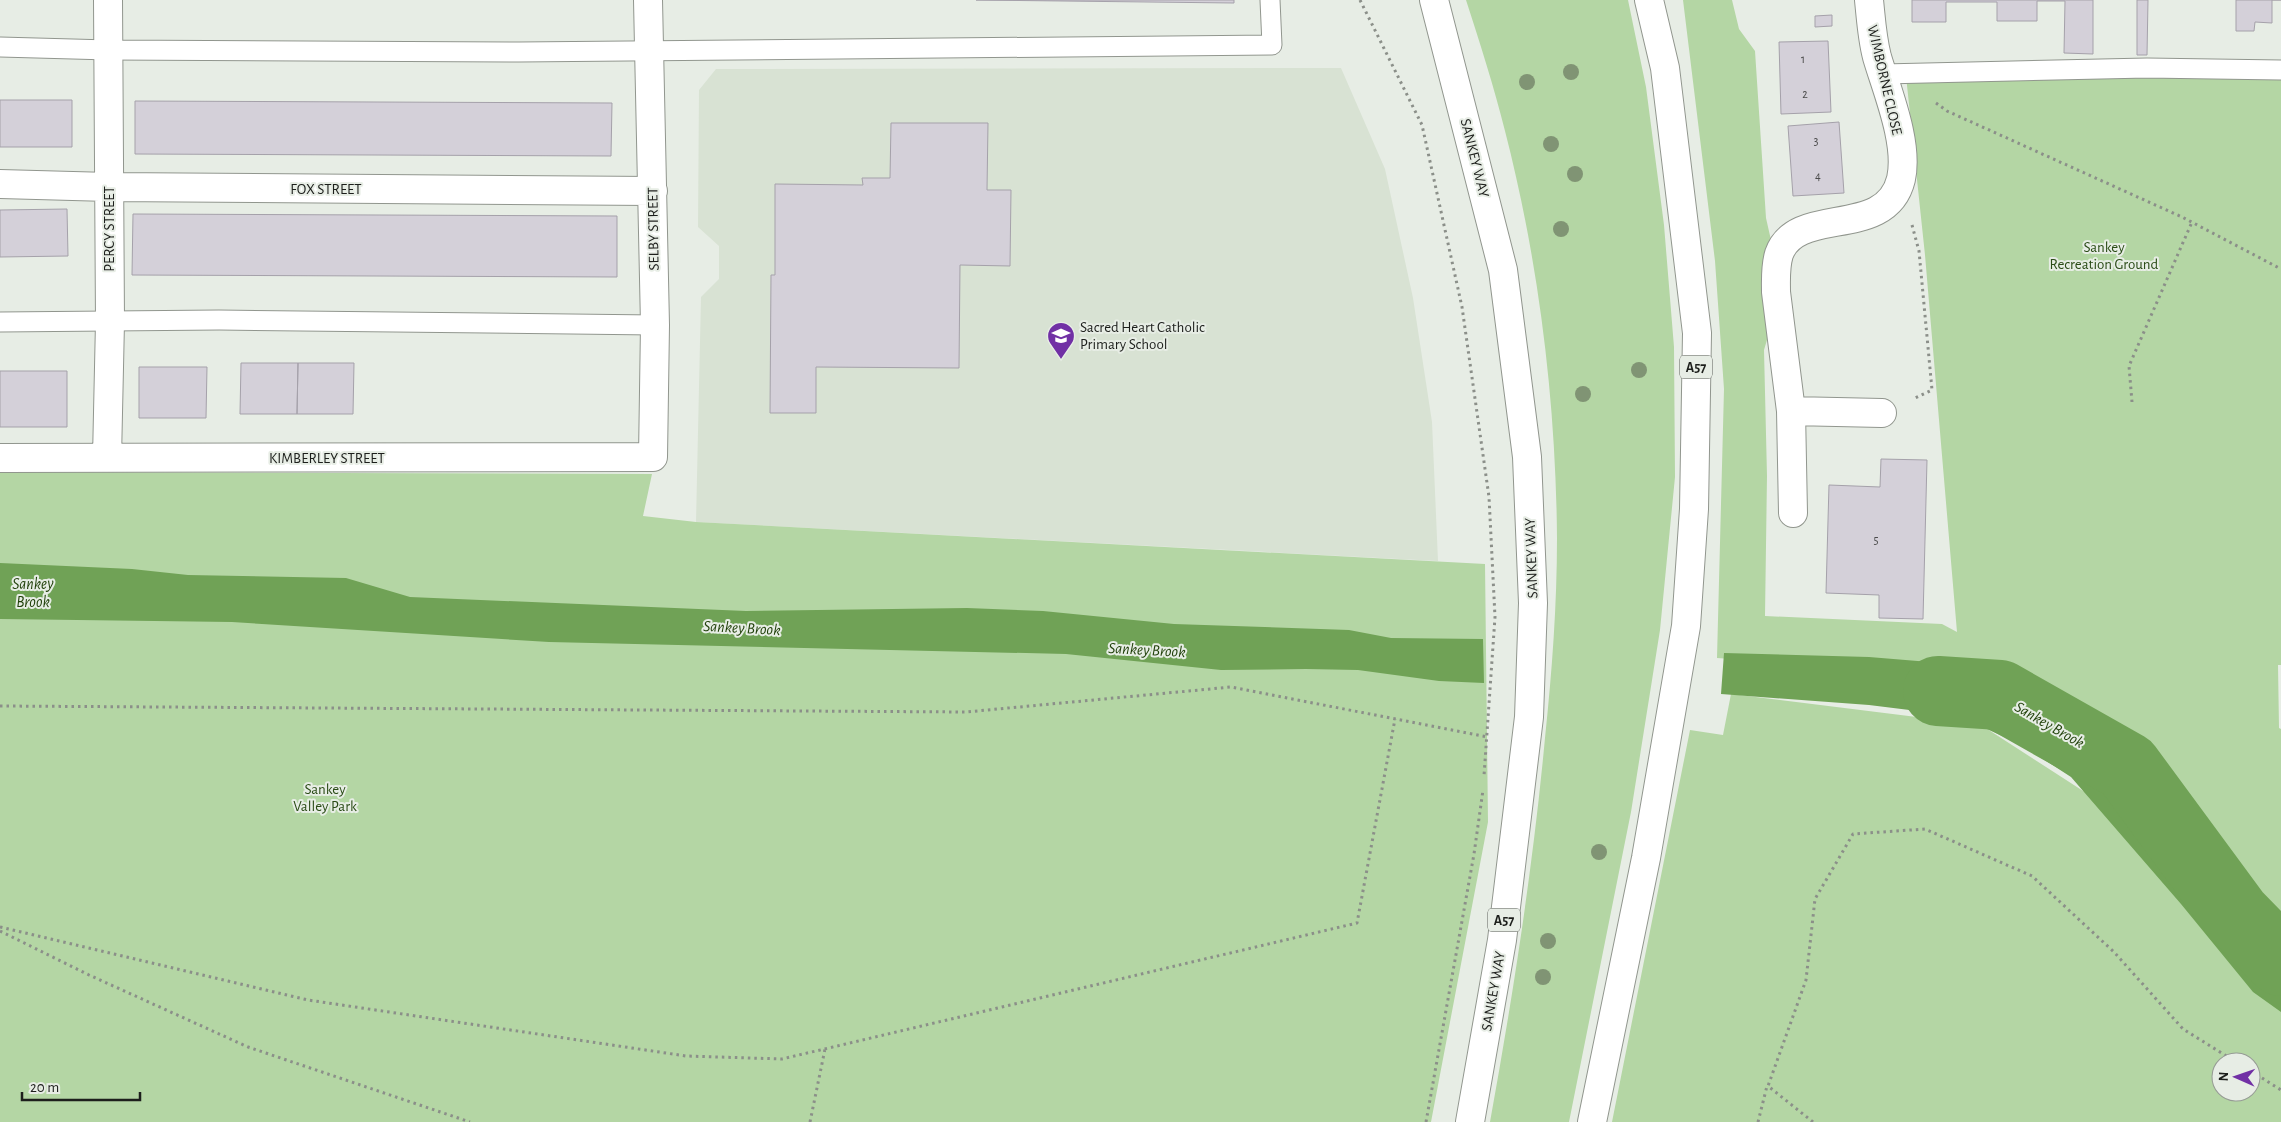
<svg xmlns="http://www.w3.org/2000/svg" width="2281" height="1122" viewBox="0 0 2281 1122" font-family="'Alegreya Sans',sans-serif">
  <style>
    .built { fill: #d8e2d3 }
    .green { fill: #b4d6a4; fill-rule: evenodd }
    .water { fill: #70a256 }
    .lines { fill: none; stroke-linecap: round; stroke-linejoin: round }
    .river { stroke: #70a256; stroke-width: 70 }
    .building { fill: #d4d0d9; stroke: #a5a1aa }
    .service-casing { stroke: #91968e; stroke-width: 21 }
    .minor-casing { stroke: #91968e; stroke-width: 30 }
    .trunk-casing { stroke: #91968e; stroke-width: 30 }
    .path { stroke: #8b8f89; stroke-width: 3; stroke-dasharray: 2.5 4; stroke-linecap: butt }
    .service { stroke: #fff; stroke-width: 19 }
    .minor { stroke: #fff; stroke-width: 28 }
    .trunk { stroke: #fff; stroke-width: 28 }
    .tree { fill: #809474 }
    .labels { text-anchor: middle; stroke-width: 4; stroke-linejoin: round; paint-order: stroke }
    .number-label { font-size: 12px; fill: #4b4b4b }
    .shield { fill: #e7ede5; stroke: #5a5d58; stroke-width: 1 }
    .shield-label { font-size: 14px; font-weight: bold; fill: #1d1f1c }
    .street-label { font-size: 15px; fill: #1d1f1c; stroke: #e7ede5 }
    .park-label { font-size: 15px; fill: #2b4c17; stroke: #e7ede5 }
    .poi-label { font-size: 15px; fill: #1d1f1c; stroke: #e7ede5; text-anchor: start }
    .water-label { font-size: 16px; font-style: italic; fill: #1f3f08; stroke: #e7ede5 }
  </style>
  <rect width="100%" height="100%" fill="#e7ede5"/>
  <path class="built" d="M1341 68 1385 169 1413 298 1432 422 1438 561 696 522 701 297 719 279V246L698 227 699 90 716 69Z"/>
  <path class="green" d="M1466 0H1628L1646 87 1664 225 1674 347 1675 477 1660 630 1631 812 1569 1122H1490C1513 995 1533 867 1545 738 1552 672 1557 605 1557 538 1556 402 1539 263 1505 131 1494 87 1480 43 1466 0Z
    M1683 0H1732L1739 29 1755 51 1766 218 1782 289 1764 350 1767 476 1765 616 1942 624 1957 632 1925 255 1906 76 2281 78V665H2278L2279 728 2281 729V928L2196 828 2128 754 1995 685 1928 673 1717 658 1724 389 1715 261Z
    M0 472 652 474 643 516 696 522 1485 564 1488 822 1431 1122H0Z
    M1731 694 1981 725 2094 798 2281 994V1122H1612L1690 730 1723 735ZM2221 1062H2251V1092H2221Z"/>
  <path class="water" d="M0 563 132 569 188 575 346 578 410 597 746 611 967 608 1043 611 1174 624 1349 630 1391 638 1483 639 1484 683 1439 681 1358 670 1306 669 1221 670 1066 654 549 642 232 622 0 619Z
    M1724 653 1869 657 1954 664 2146 786 2198 848 2238 906 2281 945V1012L2253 992 2181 904 2071 777 2020 744 1958 716 1869 705 1721 694Z"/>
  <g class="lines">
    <path class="river" d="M1938 691 2000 695 2127 767 2236 915 2281 961"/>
  </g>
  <path class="building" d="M976 0H1234V3Z
    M1912 0H2093V54L2064 53 2065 1H2037V21H1997V2H1946V22H1912Z
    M2137 0H2148L2147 55H2137Z
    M2236 0H2281H2272V23L2255 22 2254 31H2236Z
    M1832 15V26L1815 27V16Z
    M1828 41 1831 112 1781 114 1779 42Z
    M0 100H72V147H0Z
    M135 101 612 103 611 156 135 154Z
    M1839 122 1844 193 1793 196 1788 126Z
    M891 123H988L987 190H1011L1010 266 960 265 959 368 816 367V413H770L771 275H775V184L863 185 862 178H890Z
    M67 209 68 256 0 257V210Z
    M133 214 617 216V277L132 275Z
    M241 363H298L297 414H240Z
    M298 363H354L353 414H297Z
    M139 367H207L206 418H139Z
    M0 371H67V427H0Z
    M1881 459 1927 460 1923 619 1879 618V595L1826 593 1829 485 1880 487Z"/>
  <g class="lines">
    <defs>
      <path id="service" d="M0 47 109 50 519 52 1272 45 1270 0
        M1883 74 2147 68 2281 70
        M0 322 219 320 655 325"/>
      <path id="minor" d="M0 184 109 187 653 191
        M1791 411 1776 292C1776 280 1775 267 1779 254 1797 204 1886 241 1901 179 1909 143 1887 91 1877 57 1872 38 1871 19 1869 0
        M0 458 653 457 655 325 648 0
        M107 458 110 322 108 0
        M1793 513 1791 411 1882 413"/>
      <path id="trunk" d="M1434 0 1503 270 1527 457 1533 603 1529 717 1502 940 1470 1122
        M1592 1122 1646 858 1686 626 1694 509 1697 333 1665 68 1649 0"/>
    </defs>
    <use href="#service" class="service-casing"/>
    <use href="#minor" class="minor-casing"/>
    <use href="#trunk" class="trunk-casing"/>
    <path class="path" d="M1360 0 1422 125 1462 307 1489 497 1495 617 1484 776
      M1936 103 1947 111 2182 217 2281 269
      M1912 225 1919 251 1932 390 1913 399
      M2132 402 2129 366 2192 222
      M0 706 966 712 1231 687 1488 737
      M0 927 308 1000 686 1056 782 1059 1357 923 1395 719
      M0 931 89 975 248 1047 470 1122
      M2251 1071 2281 1090
      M810 1122 825 1049
      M1426 1122 1474 854 1483 790
      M1758 1122 1767 1086
      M1813 1122 1768 1086 1806 980 1815 899 1853 834 1925 829 2032 876 2114 952 2183 1029 2236 1062"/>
    <use href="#service" class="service"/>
    <use href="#minor" class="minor"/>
    <use href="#trunk" class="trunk"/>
  </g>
  <g class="tree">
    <circle cx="1571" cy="72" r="8"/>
    <circle cx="1527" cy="82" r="8"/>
    <circle cx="1551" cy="144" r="8"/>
    <circle cx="1575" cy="174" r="8"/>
    <circle cx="1561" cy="229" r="8"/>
    <circle cx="1639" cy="370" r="8"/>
    <circle cx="1583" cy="394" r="8"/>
    <circle cx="1599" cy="852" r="8"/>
    <circle cx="1548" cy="941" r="8"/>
    <circle cx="1543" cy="977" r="8"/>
  </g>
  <defs>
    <symbol id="school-pin" viewBox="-11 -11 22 30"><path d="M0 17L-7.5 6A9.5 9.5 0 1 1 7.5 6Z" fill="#7130a5" stroke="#e7ede5"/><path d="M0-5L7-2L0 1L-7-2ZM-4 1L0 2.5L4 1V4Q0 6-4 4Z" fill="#fff"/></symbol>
  </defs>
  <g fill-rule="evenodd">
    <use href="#school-pin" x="1045" y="320" width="32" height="43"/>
  </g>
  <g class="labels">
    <g class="number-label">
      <text x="1803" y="63">1</text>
      <text x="1805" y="98">2</text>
      <text x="1816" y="145">3</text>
      <text x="1818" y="180">4</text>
      <text x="1876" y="544">5</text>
    </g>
    <g class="shield">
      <rect x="1680" y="355.5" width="32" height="23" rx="4"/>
      <rect x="1488" y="908.5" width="32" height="23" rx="4"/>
    </g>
    <g class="shield-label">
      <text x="1696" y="372">A57</text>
      <text x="1504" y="925">A57</text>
    </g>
    <g class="street-label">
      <text transform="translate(1885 80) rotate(77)" y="5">WIMBORNE CLOSE</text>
      <text transform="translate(1475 158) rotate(76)" y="5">SANKEY WAY</text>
      <text x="326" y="194">FOX STREET</text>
      <text transform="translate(109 229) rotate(-90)" y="5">PERCY STREET</text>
      <text transform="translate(653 229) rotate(-91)" y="5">SELBY STREET</text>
      <text x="327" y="463">KIMBERLEY STREET</text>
      <text transform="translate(1531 558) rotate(-92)" y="5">SANKEY WAY</text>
      <text transform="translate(1493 991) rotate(-80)" y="5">SANKEY WAY</text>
    </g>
    <g class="park-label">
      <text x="2104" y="252">Sankey<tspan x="2104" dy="17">Recreation Ground</tspan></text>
      <text x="325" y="794">Sankey<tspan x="325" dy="17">Valley Park</tspan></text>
    </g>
    <g class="poi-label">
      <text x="1080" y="332">Sacred Heart Catholic<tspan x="1080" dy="17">Primary School</tspan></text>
    </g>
    <g class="water-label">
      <text x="33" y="589">Sankey<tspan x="33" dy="18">Brook</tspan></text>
      <text transform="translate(742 627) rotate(3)" y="6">Sankey Brook</text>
      <text transform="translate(1147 649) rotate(3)" y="6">Sankey Brook</text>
      <text transform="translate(2050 724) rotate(30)" y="6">Sankey Brook</text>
    </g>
  </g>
  <g transform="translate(2236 1077) rotate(272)"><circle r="24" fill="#e7ede5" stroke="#969b95"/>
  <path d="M0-4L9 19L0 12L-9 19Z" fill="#7130a5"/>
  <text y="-8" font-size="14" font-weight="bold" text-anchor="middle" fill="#1d1f1c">N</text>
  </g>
  <path d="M22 1092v8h118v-8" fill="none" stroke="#1d1f1c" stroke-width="2.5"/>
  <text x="30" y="1092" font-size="15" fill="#1d1f1c" stroke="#e7ede5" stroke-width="4" paint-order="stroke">20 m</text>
</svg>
